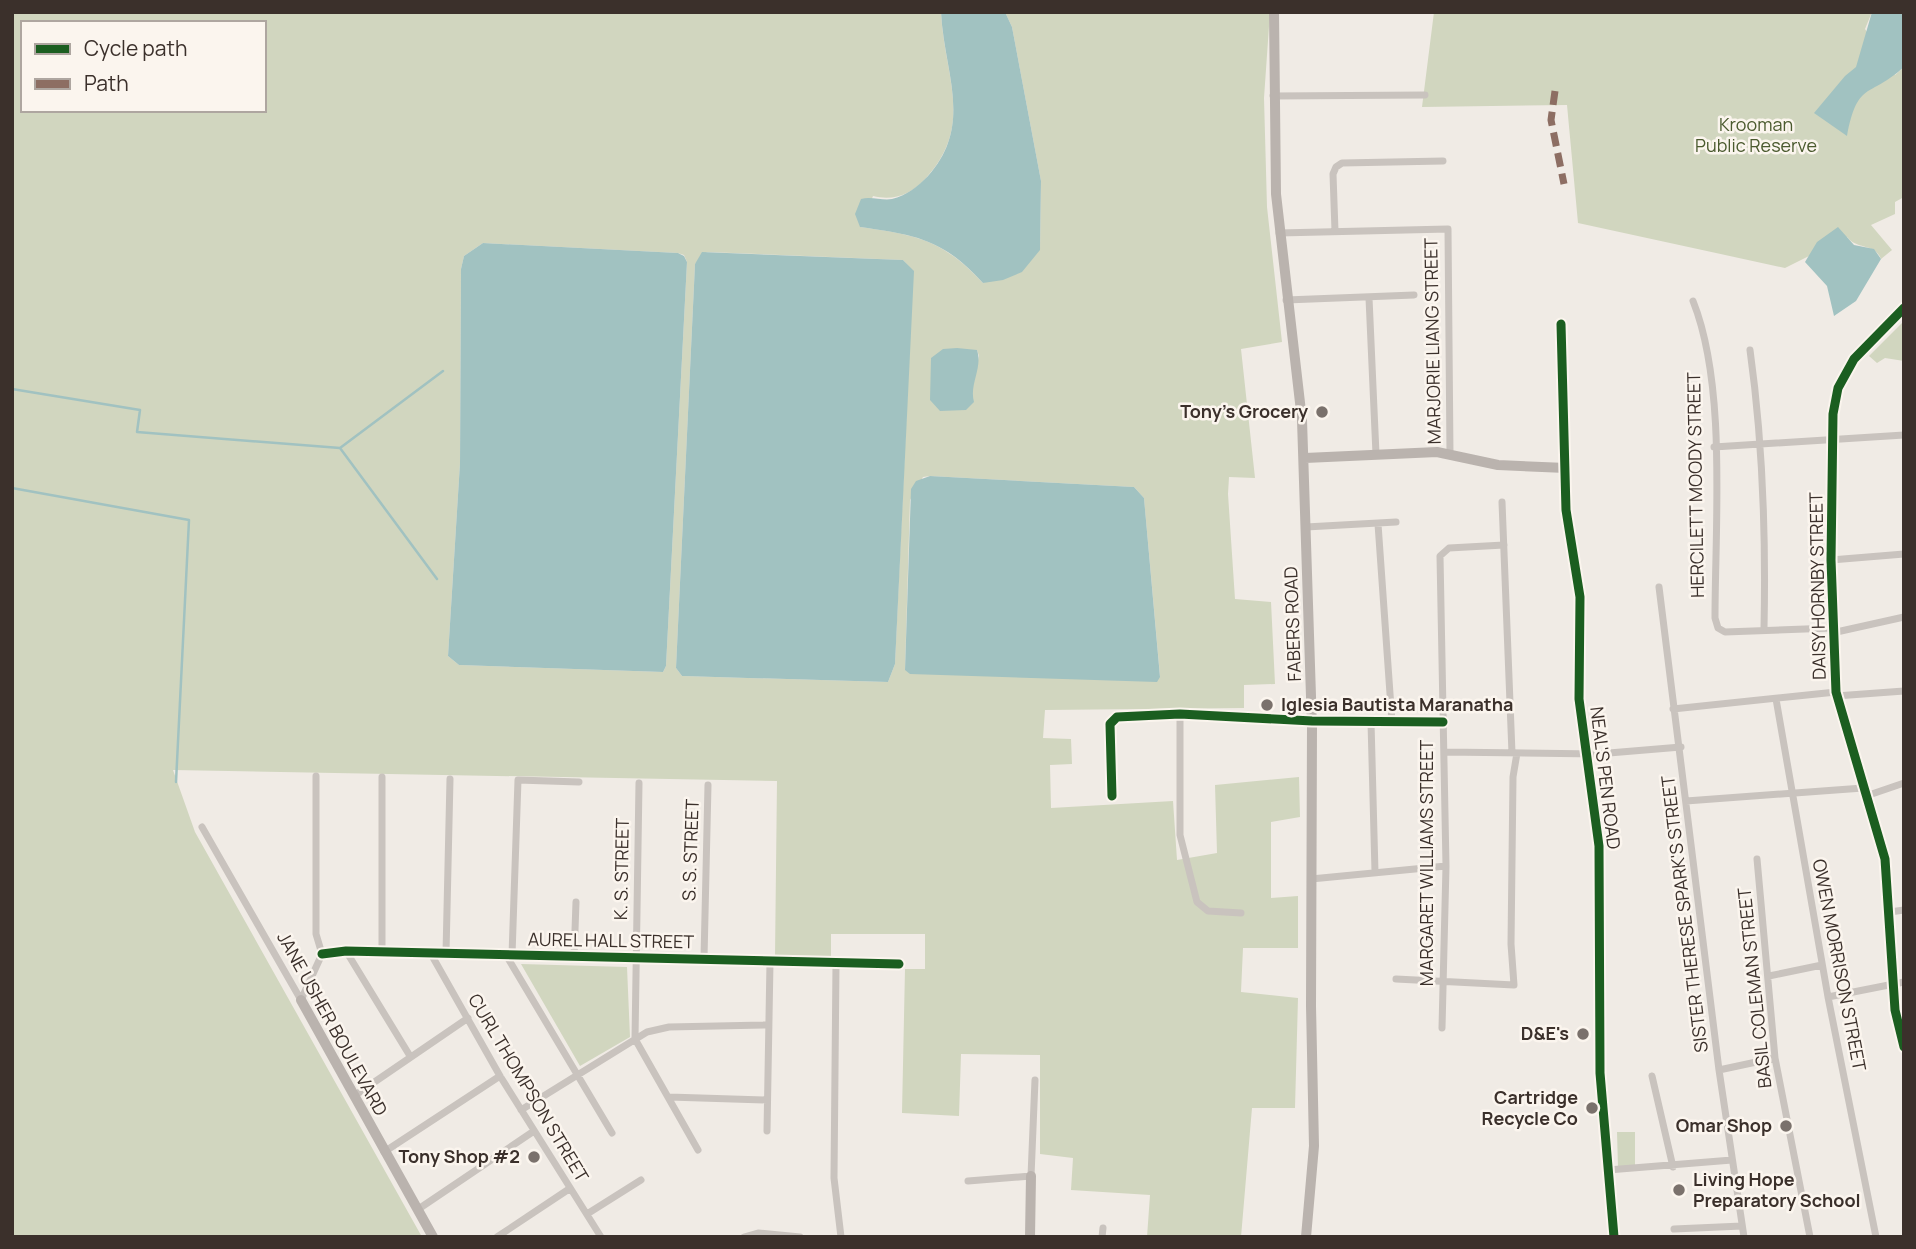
<svg xmlns="http://www.w3.org/2000/svg" width="1916" height="1249" viewBox="0 0 1916 1249" font-family="Manrope,sans-serif">
  <style>
    .green { fill: #d1d6bf; fill-rule: evenodd }
    .water { fill: #a1c2c1 }
    .lines { fill: none; stroke-linecap: round; stroke-linejoin: round }
    .stream { stroke: #a1c2c1; stroke-width: 2.5 }
    .street { stroke: #c9c3be; stroke-width: 7 }
    .secondary { stroke: #bab3ae; stroke-width: 10 }
    .quiet { stroke: #8d6e63; stroke-width: 7; stroke-dasharray: 14 7; stroke-linecap: butt }
    .cycleway-casing { stroke: #fbf5ee; stroke-width: 13 }
    .cycleway { stroke: #1b5e20; stroke-width: 9 }
    .poi-dot { fill: #7a716c; stroke: #fbf5ee; stroke-width: 2.5 }
    .labels { text-anchor: middle; stroke-width: 5; stroke-linejoin: round; paint-order: stroke }
    .park-label { font-size: 18px; fill: #4a5a2e; stroke: #fbf5ee }
    .street-label { font-size: 18px; fill: #3b302b; stroke: #fbf5ee }
    .poi-label { font-size: 18px; font-weight: bold; fill: #3b302b; stroke: #fbf5ee; text-anchor: end }
  </style>
  <rect width="100%" height="100%" fill="#f0ebe5"/>
  <path class="green" d="M12 12H941C944 76 975 124 926 178 911 195 893 201 873 196L860 227C917 235 943 240 983 283L1040 249 1041 181 1012 27 1005 12H1270L1264 98 1267 207 1282 342 1241 349 1255 478 1229 477 1228 494 1235 599 1271 602 1275 684 1244 685V708L1045 710 1043 738 1071 739 1072 764 1050 765 1051 808 1173 801 1177 860 1217 853 1215 785 1299 777 1300 817 1271 822V898L1298 896V948H1243L1241 992 1298 998 1295 1108H1252L1241 1237H1147L1150 1195 1071 1190 1073 1158 1040 1154V1055L961 1054 959 1116 902 1113 905 969H925V934H831V957L775 956 777 781 173 770 195 832 422 1237H12ZM23 23H264V110H23ZM483 243 678 253 684 255 687 262 666 666 663 672 459 665 448 656 460 463 461 269 464 256ZM707 252 903 260 913 271 895 664 888 682 682 676 676 668 695 264ZM977 350 979 356 971 390 932 375V358ZM930 476 1134 487 1144 498 1160 676 905 670 910 500 923 477Z
    M1434 12H1872L1865 29 1895 75 1904 67V197L1895 202V214L1871 225 1892 250 1881 259C1875 243 1857 250 1847 237L1785 268 1578 223 1567 105 1422 107Z
    M1904 321V361L1885 358 1877 363 1869 356Z
    M521 964 627 967 630 1037 580 1066Z
    M1617 1132H1635V1167H1618Z"/>
  <path class="water" d="M941 12H1005L1012 27 1041 181 1040 250 1022 272 1003 280 983 283C943 239 916 235 860 227L855 214 861 199C871 196 883 201 892 199 906 196 918 186 928 176 974 124 944 73 941 12Z
    M1872 12H1904V67C1868 99 1858 80 1847 136L1814 113 1845 76 1856 67Z
    M1838 227 1854 245 1874 249 1881 259 1856 301 1834 316 1827 286 1805 262 1817 242Z
    M483 243 678 253 684 256 687 262 666 666 663 672 459 665 448 656 460 463 461 269 464 256Z
    M702 252 903 260 914 271 895 664 888 682 682 676 676 668 695 264Z
    M957 348 977 350C983 368 969 384 974 402L966 410 940 411 930 400 931 358 943 349Z
    M930 476 1134 487 1144 498 1160 677 1157 682 910 674 905 670 911 489 916 481Z"/>
  <g class="lines">
    <path class="stream" d="M12 389 140 410 137 432 340 448 443 371
      M340 448 437 579
      M12 488 189 520 176 782"/>
    <path class="street" d="M1273 96 1425 95
      M1335 231 1333 174 1336 167 1342 163 1443 161
      M1279 233 1448 229 1450 454
      M1369 298 1376 454
      M1286 300 1414 295
      M1693 301C1727 386 1715 525 1715 618L1718 628 1725 632 1832 628
      M1561 324 1566 468
      M1750 350C1763 443 1766 535 1764 629
      M1714 447 1904 435
      M1502 502 1512 753
      M1378 524 1392 722
      M1306 527 1396 522
      M1831 560 1904 554
      M1659 587 1719 1070 1744 1237
      M1832 633 1904 617
      M1836 696 1904 691
      M1776 699 1828 997 1876 1237
      M1673 709 1836 692
      M1180 714V835L1197 902 1208 911 1241 913
      M1371 722 1375 872
      M1444 752 1597 754 1681 747
      M316 776V934L322 954
      M639 783 635 1039 698 1150
      M1112 796 1110 724 1117 717 1180 714 1312 721 1443 722
      M1866 796 1904 783
      M1686 801 1863 788
      M202 827 301 1000
      M1757 859 1775 1058 1810 1237
      M1311 879 1446 866
      M1890 912 1904 910
      M346 951 410 1056
      M382 952V777
      M446 953 450 779
      M322 954 346 951 899 964
      M431 954 500 1076 601 1237
      M506 955 612 1133
      M512 955 518 780 579 782
      M574 958 576 902
      M704 958 708 785
      M836 964 834 1178 841 1237
      M1769 976 1822 965
      M1396 979 1514 985 1511 944 1513 777 1517 753
      M1828 997 1904 982
      M301 1000 322 954
      M1442 1028 1446 866 1440 556 1449 548 1504 545
      M1719 1070 1775 1058
      M1652 1076 1673 1167
      M354 1096 468 1018
      M669 1097 767 1100
      M521 1110 647 1032 669 1027 768 1025
      M767 1131 770 962
      M384 1152 500 1076
      M1608 1170 1732 1160
      M968 1181 1031 1176 1035 1080
      M417 1210 534 1131
      M587 1214 641 1180
      M1674 1229 1742 1226
      M497 1237 569 1189
      M744 1237 758 1233 800 1237
      M1102 1237 1103 1228"/>
    <path class="secondary" d="M1274 12 1276 194 1302 420 1312 727 1311 1006 1314 1146 1306 1237
      M1904 308 1854 359 1838 388 1833 414 1831 560 1836 692 1885 859 1895 1010 1904 1047
      M1305 458 1437 452 1498 465 1566 468V510L1580 597V711L1599 846 1600 1073 1614 1237
      M301 1000 433 1237
      M1030 1237 1031 1176"/>
    <path class="quiet" d="M1555 91 1551 120 1564 184"/>
    <defs>
      <path id="cycleway" d="M1904 308 1854 359 1838 388 1833 414 1831 560 1836 692 1885 859 1895 1010 1904 1047
        M1561 324 1566 510 1580 597 1579 699 1599 846 1600 1073 1614 1237
        M1112 796 1110 724 1117 717 1180 714 1312 721 1443 722
        M322 954 346 951 899 964"/>
    </defs>
    <use href="#cycleway" class="cycleway-casing"/>
    <use href="#cycleway" class="cycleway"/>
  </g>
  <g class="poi-dot">
    <circle cx="1322" cy="412" r="7"/>
    <circle cx="1267" cy="705" r="7"/>
    <circle cx="1583" cy="1034" r="7"/>
    <circle cx="1592" cy="1108" r="7"/>
    <circle cx="1786" cy="1126" r="7"/>
    <circle cx="534" cy="1157" r="7"/>
    <circle cx="1679" cy="1190" r="7"/>
  </g>
  <g class="labels">
    <g class="park-label">
      <text x="1756" y="131">Krooman<tspan x="1756" dy="21">Public Reserve</tspan></text>
    </g>
    <g class="street-label">
      <text transform="translate(1433 341) rotate(-91)" y="6">MARJORIE LIANG STREET</text>
      <text transform="translate(1696 485) rotate(-91)" y="6">HERCILETT MOODY STREET</text>
      <text transform="translate(1818 586) rotate(-91)" y="6">DAISY HORNBY STREET</text>
      <text transform="translate(1293 624) rotate(-92)" y="6">FABERS ROAD</text>
      <text transform="translate(1605 778) rotate(83)" y="6">NEAL'S PEN ROAD</text>
      <text transform="translate(691 850) rotate(-88)" y="6">S. S. STREET</text>
      <text transform="translate(1427 863) rotate(-90)" y="6">MARGARET WILLIAMS STREET</text>
      <text transform="translate(622 869) rotate(-89)" y="6">K. S. STREET</text>
      <text transform="translate(1685 914) rotate(-97)" y="6">SISTER THERESE SPARK'S STREET</text>
      <text transform="translate(611 941) rotate(1)" y="6">AUREL HALL STREET</text>
      <text transform="translate(1839 965) rotate(79)" y="6">OWEN MORRISON STREET</text>
      <text transform="translate(1755 988) rotate(-96)" y="6">BASIL COLEMAN STREET</text>
      <text transform="translate(332 1024) rotate(61)" y="6">JANE USHER BOULEVARD</text>
      <text transform="translate(528 1088) rotate(59)" y="6">CURL THOMPSON STREET</text>
    </g>
    <g class="poi-label">
      <text x="1308" y="418">Tony's Grocery</text>
      <text x="1281" y="711" text-anchor="start">Iglesia Bautista Maranatha</text>
      <text x="1569" y="1040">D&amp;E's</text>
      <text x="1578" y="1104">Cartridge<tspan x="1578" dy="21">Recycle Co</tspan></text>
      <text x="1772" y="1132">Omar Shop</text>
      <text x="520" y="1163">Tony Shop #2</text>
      <text x="1693" y="1186" text-anchor="start">Living Hope<tspan x="1693" dy="21">Preparatory School</tspan></text>
    </g>
  </g>
  <rect width="1916" height="1249" fill="none" stroke="#3b302b" stroke-width="28"/>
  <rect x="21" y="21" width="245" height="91" fill="#fbf5ee" stroke="#aea6a0" stroke-width="2"/>
  <rect x="35" y="44" width="35" height="10" fill="#1b5e20" stroke="#aea6a0" stroke-width="2"/>
  <text x="84" y="56" font-size="21" fill="#3b302b">Cycle path</text>
  <rect x="35" y="79" width="35" height="10" fill="#8d6e63" stroke="#aea6a0" stroke-width="2"/>
  <text x="84" y="91" font-size="21" fill="#3b302b">Path</text>
</svg>
